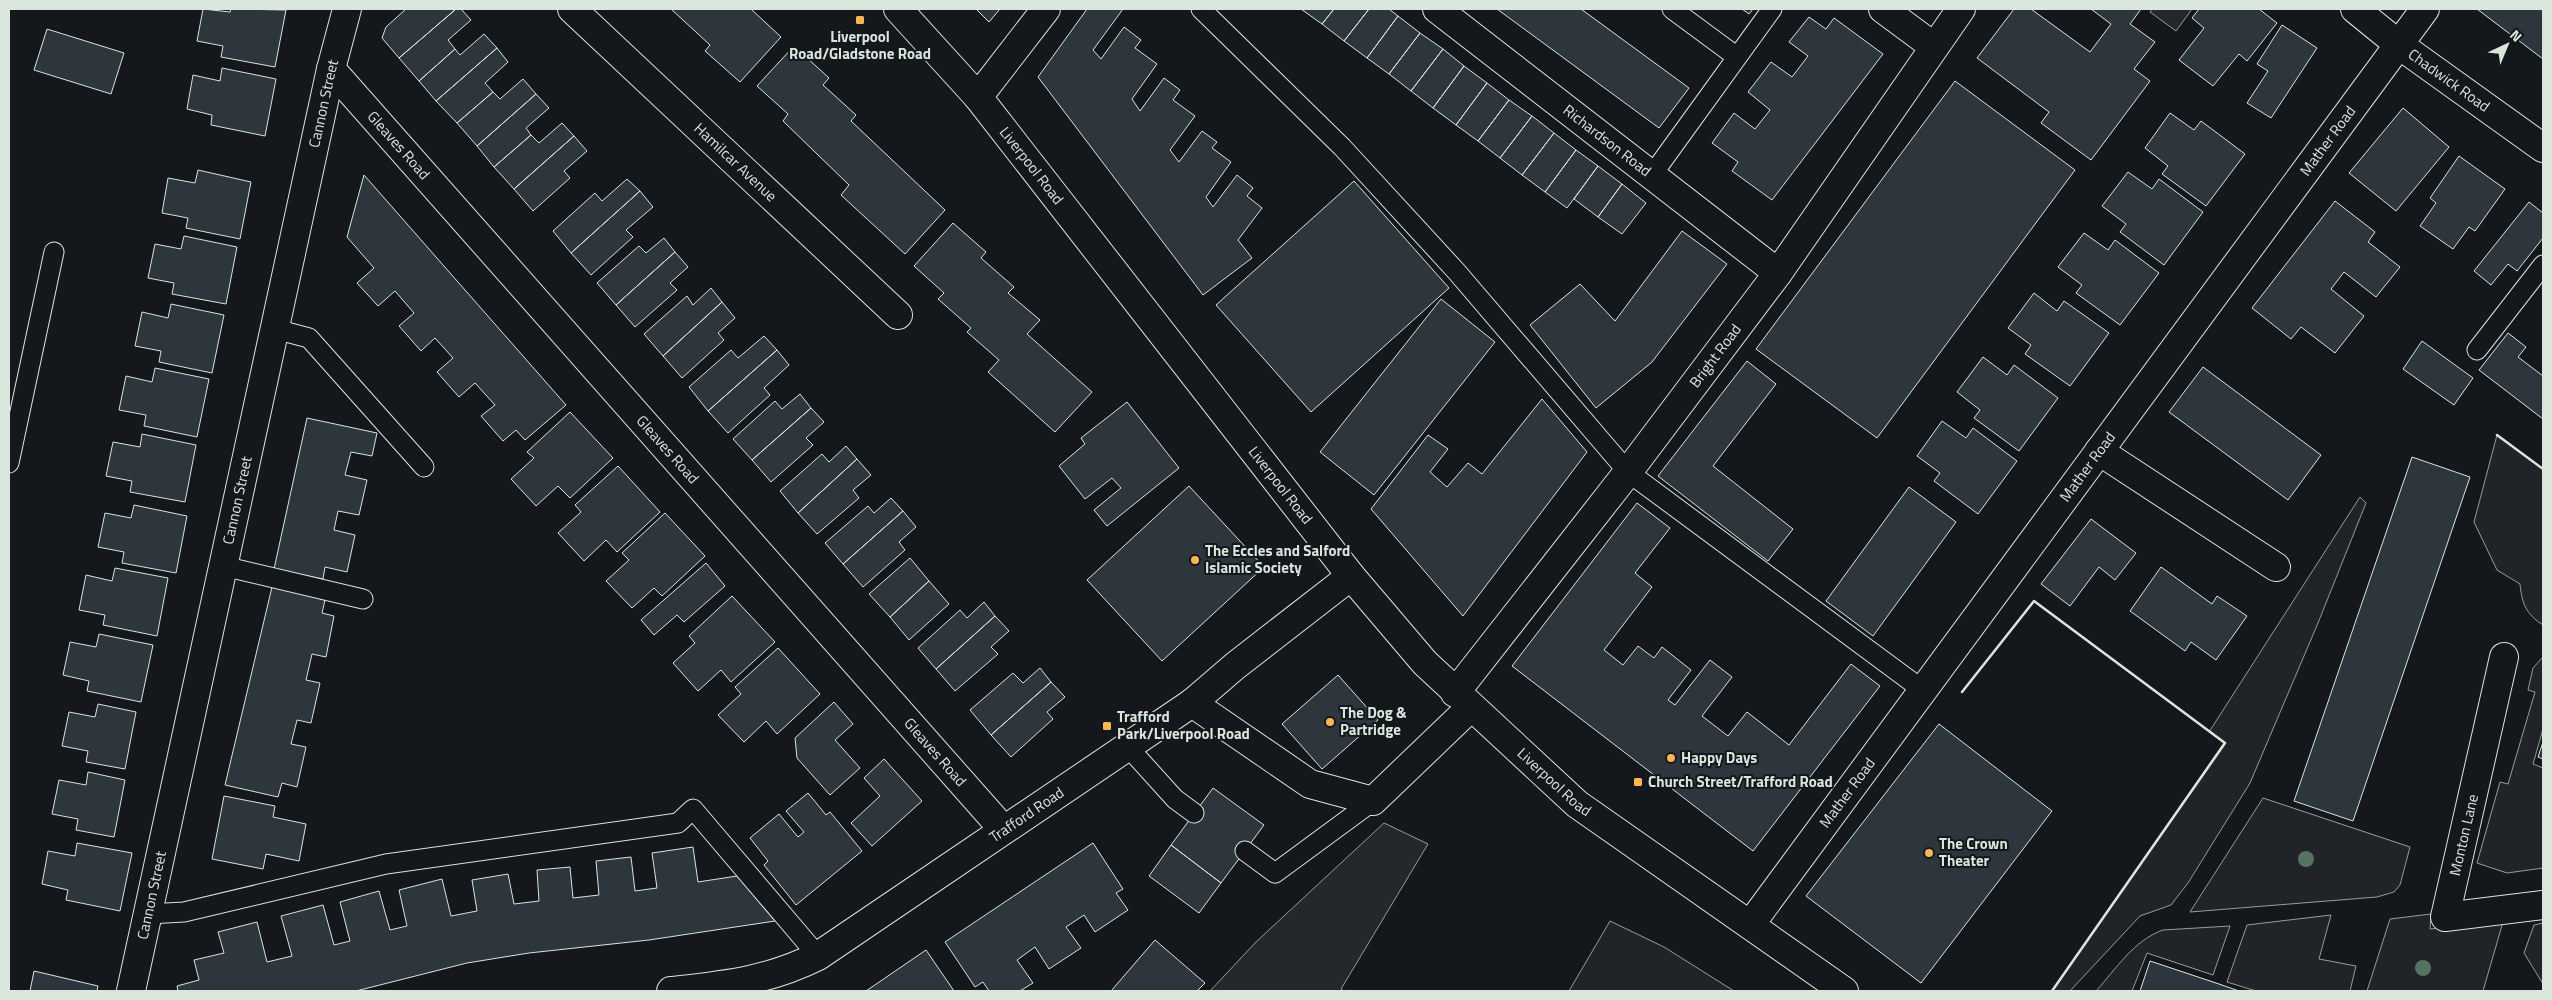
<svg xmlns="http://www.w3.org/2000/svg" width="2552" height="1000" viewBox="0 0 2552 1000" font-family="'Titillium Web',sans-serif">
  <style>
    .green { fill: #202428; stroke: #939e99 }
    .parking { fill: #24282b; stroke: #939e99 }
    .building { fill: #2c363c; stroke: #d8e6dc }
    .lines { fill: none; stroke-linecap: round; stroke-linejoin: round }
    .lane-casing { stroke: #d8e6dc; stroke-width: 21 }
    .street-casing { stroke: #d8e6dc; stroke-width: 30 }
    .primary-casing { stroke: #d8e6dc; stroke-width: 30 }
    .lane { stroke: #14181c; stroke-width: 19 }
    .street { stroke: #14181c; stroke-width: 28 }
    .primary { stroke: #14181c; stroke-width: 28 }
    .wall { stroke: #d8e6dc; stroke-width: 2.5 }
    .tree { fill: #55745f }
    .poi-dot { fill: #ffb74d; stroke: #14181c; stroke-width: 2 }
    .labels { text-anchor: middle; stroke-width: 4; stroke-linejoin: round; paint-order: stroke }
    .poi-label { font-size: 15px; font-weight: bold; fill: #d8e6dc; stroke: #14181c; text-anchor: start }
    .street-label { font-size: 15px; fill: #d8e6dc; stroke: #14181c }
  </style>
  <rect width="100%" height="100%" fill="#14181c"/>
  <path class="green" d="M2497 435 2543 469V625C2526 614 2522 604 2520 584L2497 570 2474 522Z
    M2360 497 2366 503 2318 623 2250 783 2188 883 2171 905 2140 916 2070 991H2052L2224 743 2209 732Z
    M2543 657V729L2533 764 2543 768V868L2507 873 2477 863 2500 782 2508 784 2535 692 2528 690 2533 668Z
    M2263 798 2410 847 2400 885 2394 892 2377 897 2190 912Z
    M2431 914 2430 929 2503 922 2483 991H2367L2390 919Z
    M2331 915 2319 959 2356 966 2350 991H2256L2227 982 2247 925Z
    M1610 921 1664 947 1734 991H1569Z
    M2543 923V984L2524 953 2534 925Z
    M2230 926 2213 975 2147 953 2132 991H2096C2116 969 2134 940 2163 930Z"/>
  <path class="parking" d="M2152 9H2192L2176 31 2150 12Z
    M1384 823 1428 844 1341 989 1344 991H1210L1256 942Z"/>
  <path class="building" d="M203 9 230 12 231 9 286 10 275 67 221 57 223 46 197 41Z
    M406 9H456L399 58 382 38 386 27Z
    M456 9H461L471 20 448 40 455 49 419 81 399 58Z
    M671 9H751L781 37 740 82 705 51 710 45Z
    M976 9H1000L989 22Z
    M1087 9H1123L1093 50 1101 59 1124 27 1141 40 1135 48 1157 64 1132 99 1140 111 1164 78 1180 90 1173 100 1195 116 1170 150 1179 162 1202 131 1217 142 1212 148 1231 162 1206 197 1213 207 1237 175 1253 188 1247 196 1262 208 1238 240 1252 258 1203 295 1038 77Z
    M1301 9H1334L1322 24Z
    M1334 9H1369L1344 41 1322 24Z
    M1369 9H1389L1398 16 1367 58 1344 41Z
    M1497 9H1581L1689 88 1659 128Z
    M1742 9H1753L1749 14Z
    M2014 9H2031L2090 52 2111 24 2091 9H2141L2130 24 2155 42 2134 69 2150 81 2091 160 2041 123 2049 112 1977 58Z
    M2199 9H2259L2277 23 2247 61 2239 54 2213 86 2179 60 2204 28 2192 18Z
    M2477 9H2543V59Z
    M1398 16 1420 33 1389 74 1367 58Z
    M1809 17 1826 29 1834 18 1883 54 1772 200 1732 171 1738 162 1712 143 1734 113 1755 129 1770 110 1748 92 1771 62 1792 77 1808 56 1789 42Z
    M2282 25 2317 48 2271 118 2247 103 2268 71 2257 64Z
    M47 29 124 53 111 94 34 70Z
    M1420 33 1443 49 1411 91 1389 74Z
    M484 34 497 48 436 101 419 81 455 49 460 55Z
    M794 46 829 78 823 85 856 115 851 121 945 210 905 254 841 195 849 185 783 121 788 114 757 86Z
    M497 48 508 62 485 83 493 92 457 123 436 101Z
    M1443 49 1464 66 1433 108 1411 91Z
    M1464 66 1487 83 1456 125 1433 108Z
    M222 68 276 79 265 136 211 125 212 115 187 109 193 75 220 81Z
    M523 79 536 94 477 146 457 123 493 92 500 99Z
    M1955 81 2075 170 1877 438 1756 349Z
    M1487 83 1509 100 1478 141 1456 125Z
    M536 94 549 108 526 128 531 135 494 167 477 146Z
    M1509 100 1532 116 1500 158 1478 141Z
    M2403 108 2449 147 2396 211 2349 173Z
    M2170 113 2194 130 2201 121 2245 154 2206 206 2162 174 2168 166 2145 148Z
    M1532 116 1554 133 1522 175 1500 158Z
    M562 123 574 136 514 189 494 167 531 135 539 143Z
    M1554 133 1576 150 1545 192 1522 175Z
    M574 136 587 151 564 171 570 178 533 211 514 189Z
    M1576 150 1598 166 1567 208 1545 192Z
    M2459 156 2505 189 2475 231 2469 227 2453 249 2420 226 2436 203 2430 198Z
    M1598 166 1622 184 1598 217 1574 199Z
    M198 170 251 182 240 239 186 228 188 218 162 213 168 178 195 183Z
    M2128 172 2152 189 2159 179 2203 212 2164 265 2120 232 2126 224 2102 206Z
    M364 175 566 405 525 440 516 430 503 441 481 416 495 405 475 383 459 397 437 372 453 358 435 338 421 351 399 326 414 313 395 291 378 306 357 283 374 268 347 237Z
    M627 179 640 191 571 253 553 231 595 193 602 201Z
    M1354 181 1449 288 1311 412 1216 305Z
    M1622 184 1646 203 1622 234 1598 217Z
    M640 191 653 207 626 230 633 237 591 275 571 253Z
    M2335 201 2375 232 2368 242 2400 267 2376 297 2344 272 2331 289 2364 316 2335 353 2301 327 2291 339 2252 308Z
    M2529 202 2543 213V238L2517 271 2508 264 2491 285 2474 271Z
    M953 223 986 252 981 258 1014 287 1008 293 1040 320 1027 334 1092 392 1055 432 988 372 999 360 967 332 971 328 938 299 944 293 914 266Z
    M1682 231 1727 264 1652 362 1596 408 1530 325 1580 284 1615 321Z
    M2084 233 2108 250 2115 240 2159 273 2120 325 2076 293 2082 285 2058 267Z
    M184 236 237 247 226 304 172 294 174 283 148 278 155 244 181 249Z
    M664 238 675 252 616 305 597 283 639 246 646 253Z
    M675 252 688 267 670 283 677 290 635 327 616 305Z
    M711 288 722 302 663 356 644 334 687 296 693 305Z
    M2034 293 2057 311 2064 301 2109 333 2070 386 2025 354 2031 345 2008 328Z
    M1441 299 1495 342 1374 495 1320 452Z
    M722 302 735 318 718 333 724 340 682 378 663 356Z
    M171 304 224 315 212 373 159 362 161 351 135 346 142 312 168 318Z
    M2508 333 2526 347 2518 357 2543 376V419L2479 370Z
    M764 336 777 350 708 411 689 387 731 350 738 358Z
    M2422 341 2473 378 2454 405 2403 369Z
    M777 350 789 365 764 388 770 395 728 433 708 411Z
    M1983 357 2007 375 2014 365 2058 398 2019 451 1974 418 1980 410 1957 392Z
    M1747 361 1776 384 1713 466 1793 529 1768 561 1658 476Z
    M2203 367 2321 455 2288 500 2169 412Z
    M155 368 209 379 197 437 144 426 146 415 119 410 126 376 152 382Z
    M800 394 811 408 752 460 733 439 775 401 782 409Z
    M1542 399 1587 452 1463 616 1371 509 1428 435 1448 449 1430 472 1447 487 1468 463 1482 474Z
    M1127 402 1179 468 1107 526 1094 510 1121 488 1112 478 1085 499 1059 466 1085 444 1081 438Z
    M811 408 824 422 806 438 813 445 771 482 752 460Z
    M570 412 613 458 570 498 558 486 536 506 511 479 534 458 527 452Z
    M307 418 377 433 372 456 351 452 345 475 367 480 359 515 338 511 334 530 355 535 347 572 325 567 323 579 274 569Z
    M1942 421 1966 438 1973 428 2017 461 1978 514 1934 481 1940 473 1917 456Z
    M142 434 196 445 185 502 130 492 132 481 106 476 113 442 140 447Z
    M846 446 857 459 798 513 780 491 822 454 829 462Z
    M2412 457 2470 477 2353 821 2294 801Z
    M857 459 871 475 853 490 859 498 817 534 798 513Z
    M618 466 660 512 617 552 606 540 584 561 558 533 581 512 575 505Z
    M1189 486 1264 567 1162 661 1087 580Z
    M1909 487 1956 522 1873 636 1826 601Z
    M891 498 903 511 843 564 825 543 868 506 874 513Z
    M1637 503 1670 528 1635 573 1652 587 1604 650 1623 665 1638 646 1654 658 1662 647 1691 670 1668 700 1675 705 1710 660 1732 677 1702 716 1728 736 1747 712 1789 745 1851 664 1880 686 1753 851 1512 666Z
    M134 505 187 516 176 573 122 563 124 552 98 547 105 513 131 518Z
    M903 511 916 527 899 542 905 550 863 587 843 564Z
    M665 513 705 556 662 596 654 588 632 608 606 581 629 560 622 553Z
    M2091 519 2136 553 2115 580 2099 567 2070 606 2041 584Z
    M910 558 929 581 890 617 869 594Z
    M706 563 725 586 684 622 677 615 654 635 641 620Z
    M2161 567 2212 604 2217 596 2247 616 2216 660 2191 642 2185 651 2130 611Z
    M115 568 168 578 157 636 103 625 105 615 79 610 86 575 112 581Z
    M929 581 949 604 909 640 890 617Z
    M272 587 325 600 322 613 334 616 326 657 312 654 306 680 320 683 311 723 297 720 291 744 306 747 297 787 282 783 278 797 225 785Z
    M732 596 775 642 731 682 721 670 698 691 673 663 695 643 689 636Z
    M984 602 995 616 936 669 918 648 960 610 967 618Z
    M995 616 1009 631 991 647 998 654 955 691 936 669Z
    M99 634 153 645 141 702 87 691 89 681 63 675 70 642 96 647Z
    M778 648 820 694 777 734 766 721 744 742 718 715 741 694 735 687Z
    M1040 668 1051 682 991 735 970 710 1013 673 1023 683Z
    M1338 675 1378 720 1322 769 1282 724Z
    M1051 682 1065 697 1047 712 1053 719 1011 757 991 735Z
    M834 702 853 724 835 740 860 768 830 795 797 758 795 738Z
    M98 704 136 712 125 769 86 762 88 751 62 746 69 712 95 717Z
    M1939 724 2052 811 1921 983 1806 896Z
    M2543 742V759L2538 757Z
    M884 759 922 801 872 846 851 823 880 796 864 778Z
    M88 772 125 780 114 837 76 830 78 819 52 814 59 780 86 785Z
    M1213 788 1264 825 1221 883 1171 845Z
    M808 793 826 815 830 812 862 851 796 905 764 865 768 861 750 838 779 814 798 837 804 832 786 811Z
    M224 796 275 806 273 817 306 824 299 861 266 854 263 869 212 859Z
    M77 843 132 853 120 911 66 900 68 890 42 884 48 851 75 856Z
    M1093 843 1123 889 1116 893 1128 910 1095 932 1084 915 1066 927 1081 948 1049 969 1035 947 1017 960 1033 983 1020 991H989L983 982 975 987 945 942Z
    M1171 845 1221 883 1199 913 1149 876Z
    M693 847 698 882 737 876 775 921 649 940 529 953 467 963 356 991H178L177 986 199 980 194 960 224 953 218 932 257 922 267 962 292 956 281 916 323 905 334 945 350 941 340 902 379 891 390 930 407 926 399 890 442 879 451 916 477 911 472 880 508 874 514 904 539 901 537 870 570 867 573 898 599 895 596 861 631 857 635 891 642 890 657 888 652 853Z
    M1155 940 1205 983 1197 991H1111Z
    M926 950 954 991H866Z
    M2150 961 2219 984 2239 991H2140Z
    M34 971 98 986 97 991H30Z"/>
  <g class="lines">
    <defs>
      <path id="lane" d="M1201 9 1342 147 1456 271 1628 472 1924 691
        M1672 9 1737 57
        M1652 175 1772 9
        M275 329 309 338 424 467
        M2477 350 2543 265
        M9 463 54 252
        M223 566 363 599
        M1128 747 1175 799 1194 813
        M1245 851 1275 873 1373 801
        M148 914 184 912 386 864 678 823 693 809 818 956"/>
      <g id="street">
        <path id="s1" d="M572 9 898 315"/>
        <path id="s2" d="M1437 9 1778 273"/>
        <path d="M1883 9 1933 46"/>
        <path id="s3" d="M2355 9 2398 44 2543 148"/>
        <path id="s4" d="M331 69 1003 829"/>
        <path d="M978 97 1046 9"/>
        <path d="M2099 451 2276 567"/>
        <path d="M2504 657 2445 917 2543 905"/>
        <path id="s5" d="M1455 693 1628 472 1778 273 1961 9"/>
        <path d="M1192 703 1310 784 1373 801 1471 707"/>
        <path id="s6" d="M1750 925 2425 9"/>
        <path id="s7" d="M131 991 331 69 347 9"/>
        <path id="s8" d="M671 991C725 985 768 981 818 956L1192 703 1235 666 1351 576"/>
      </g>
      <g id="primary">
        <path id="s9" d="M898 9 978 97 1351 576 1425 663 1577 804 1844 991"/>
      </g>
    </defs>
    <use href="#lane" class="lane-casing"/>
    <use href="#street" class="street-casing"/>
    <use href="#primary" class="primary-casing"/>
    <use href="#lane" class="lane"/>
    <use href="#street" class="street"/>
    <use href="#primary" class="primary"/>
    <path class="wall" d="M2497 435 2543 469
      M1962 692 2034 601 2225 743 2052 991"/>
  </g>
  <g class="tree">
    <circle cx="2306" cy="859" r="8"/>
    <circle cx="2423" cy="968" r="8"/>
  </g>
  <g class="poi-dot">
    <rect x="855" y="15" width="10" height="10" rx="2.5"/>
    <circle cx="1195" cy="560" r="5"/>
    <circle cx="1330" cy="722" r="5"/>
    <rect x="1102" y="721" width="10" height="10" rx="2.5"/>
    <circle cx="1671" cy="758" r="5"/>
    <rect x="1633" y="777" width="10" height="10" rx="2.5"/>
    <circle cx="1929" cy="853" r="5"/>
  </g>
  <g class="labels">
    <g class="poi-label">
      <text x="860" y="42" text-anchor="middle">Liverpool<tspan x="860" dy="17">Road/Gladstone Road</tspan></text>
      <text x="1205" y="556">The Eccles and Salford<tspan x="1205" dy="17">Islamic Society</tspan></text>
      <text x="1340" y="718">The Dog &amp;<tspan x="1340" dy="17">Partridge</tspan></text>
      <text x="1117" y="722">Trafford<tspan x="1117" dy="17">Park/Liverpool Road</tspan></text>
      <text x="1681" y="763">Happy Days</text>
      <text x="1648" y="787">Church Street/Trafford Road</text>
      <text x="1939" y="849">The Crown<tspan x="1939" dy="17">Theater</tspan></text>
    </g>
    <g class="street-label">
      <text dy="5" stroke="none"><textPath href="#s3" startOffset="118">Chadwick Road</textPath></text>
      <text dy="5" stroke="none"><textPath href="#s7" startOffset="908">Cannon Street</textPath></text>
      <text dy="5" stroke="none"><textPath href="#s6" startOffset="974">Mather Road</textPath></text>
      <text dy="5" stroke="none"><textPath href="#s2" startOffset="215">Richardson Road</textPath></text>
      <text dy="5" stroke="none"><textPath href="#s4" startOffset="102">Gleaves Road</textPath></text>
      <text dy="5" stroke="none"><textPath href="#s1" startOffset="224">Hamilcar Avenue</textPath></text>
      <text dy="5" stroke="none"><textPath href="#s9" startOffset="206">Liverpool Road</textPath></text>
      <text dy="5" stroke="none"><textPath href="#s5" startOffset="426">Bright Road</textPath></text>
      <text dy="5" stroke="none"><textPath href="#s4" startOffset="508">Gleaves Road</textPath></text>
      <text dy="5" stroke="none"><textPath href="#s6" startOffset="569">Mather Road</textPath></text>
      <text dy="5" stroke="none"><textPath href="#s9" startOffset="611">Liverpool Road</textPath></text>
      <text dy="5" stroke="none"><textPath href="#s7" startOffset="502">Cannon Street</textPath></text>
      <text dy="5" stroke="none"><textPath href="#s4" startOffset="912">Gleaves Road</textPath></text>
      <text dy="5" stroke="none"><textPath href="#s9" startOffset="1016">Liverpool Road</textPath></text>
      <text dy="5" stroke="none"><textPath href="#s6" startOffset="164">Mather Road</textPath></text>
      <text dy="5" stroke="none"><textPath href="#s8" startOffset="404">Trafford Road</textPath></text>
      <text transform="translate(2464 835) rotate(-77)" y="5">Monton Lane</text>
      <text dy="5" stroke="none"><textPath href="#s7" startOffset="98">Cannon Street</textPath></text>
    </g>
  </g>
  <rect width="2552" height="1000" fill="none" stroke="#d8e6dc" stroke-width="20"/>
  <g transform="translate(2507 45) rotate(44)" stroke="#14181c" stroke-width="4" paint-order="stroke">
  <path d="M0-4L9 19L0 12L-9 19Z" fill="#d8e6dc"/>
  <text y="-8" font-size="14" font-weight="bold" text-anchor="middle" fill="#d8e6dc">N</text>
  </g>
</svg>
